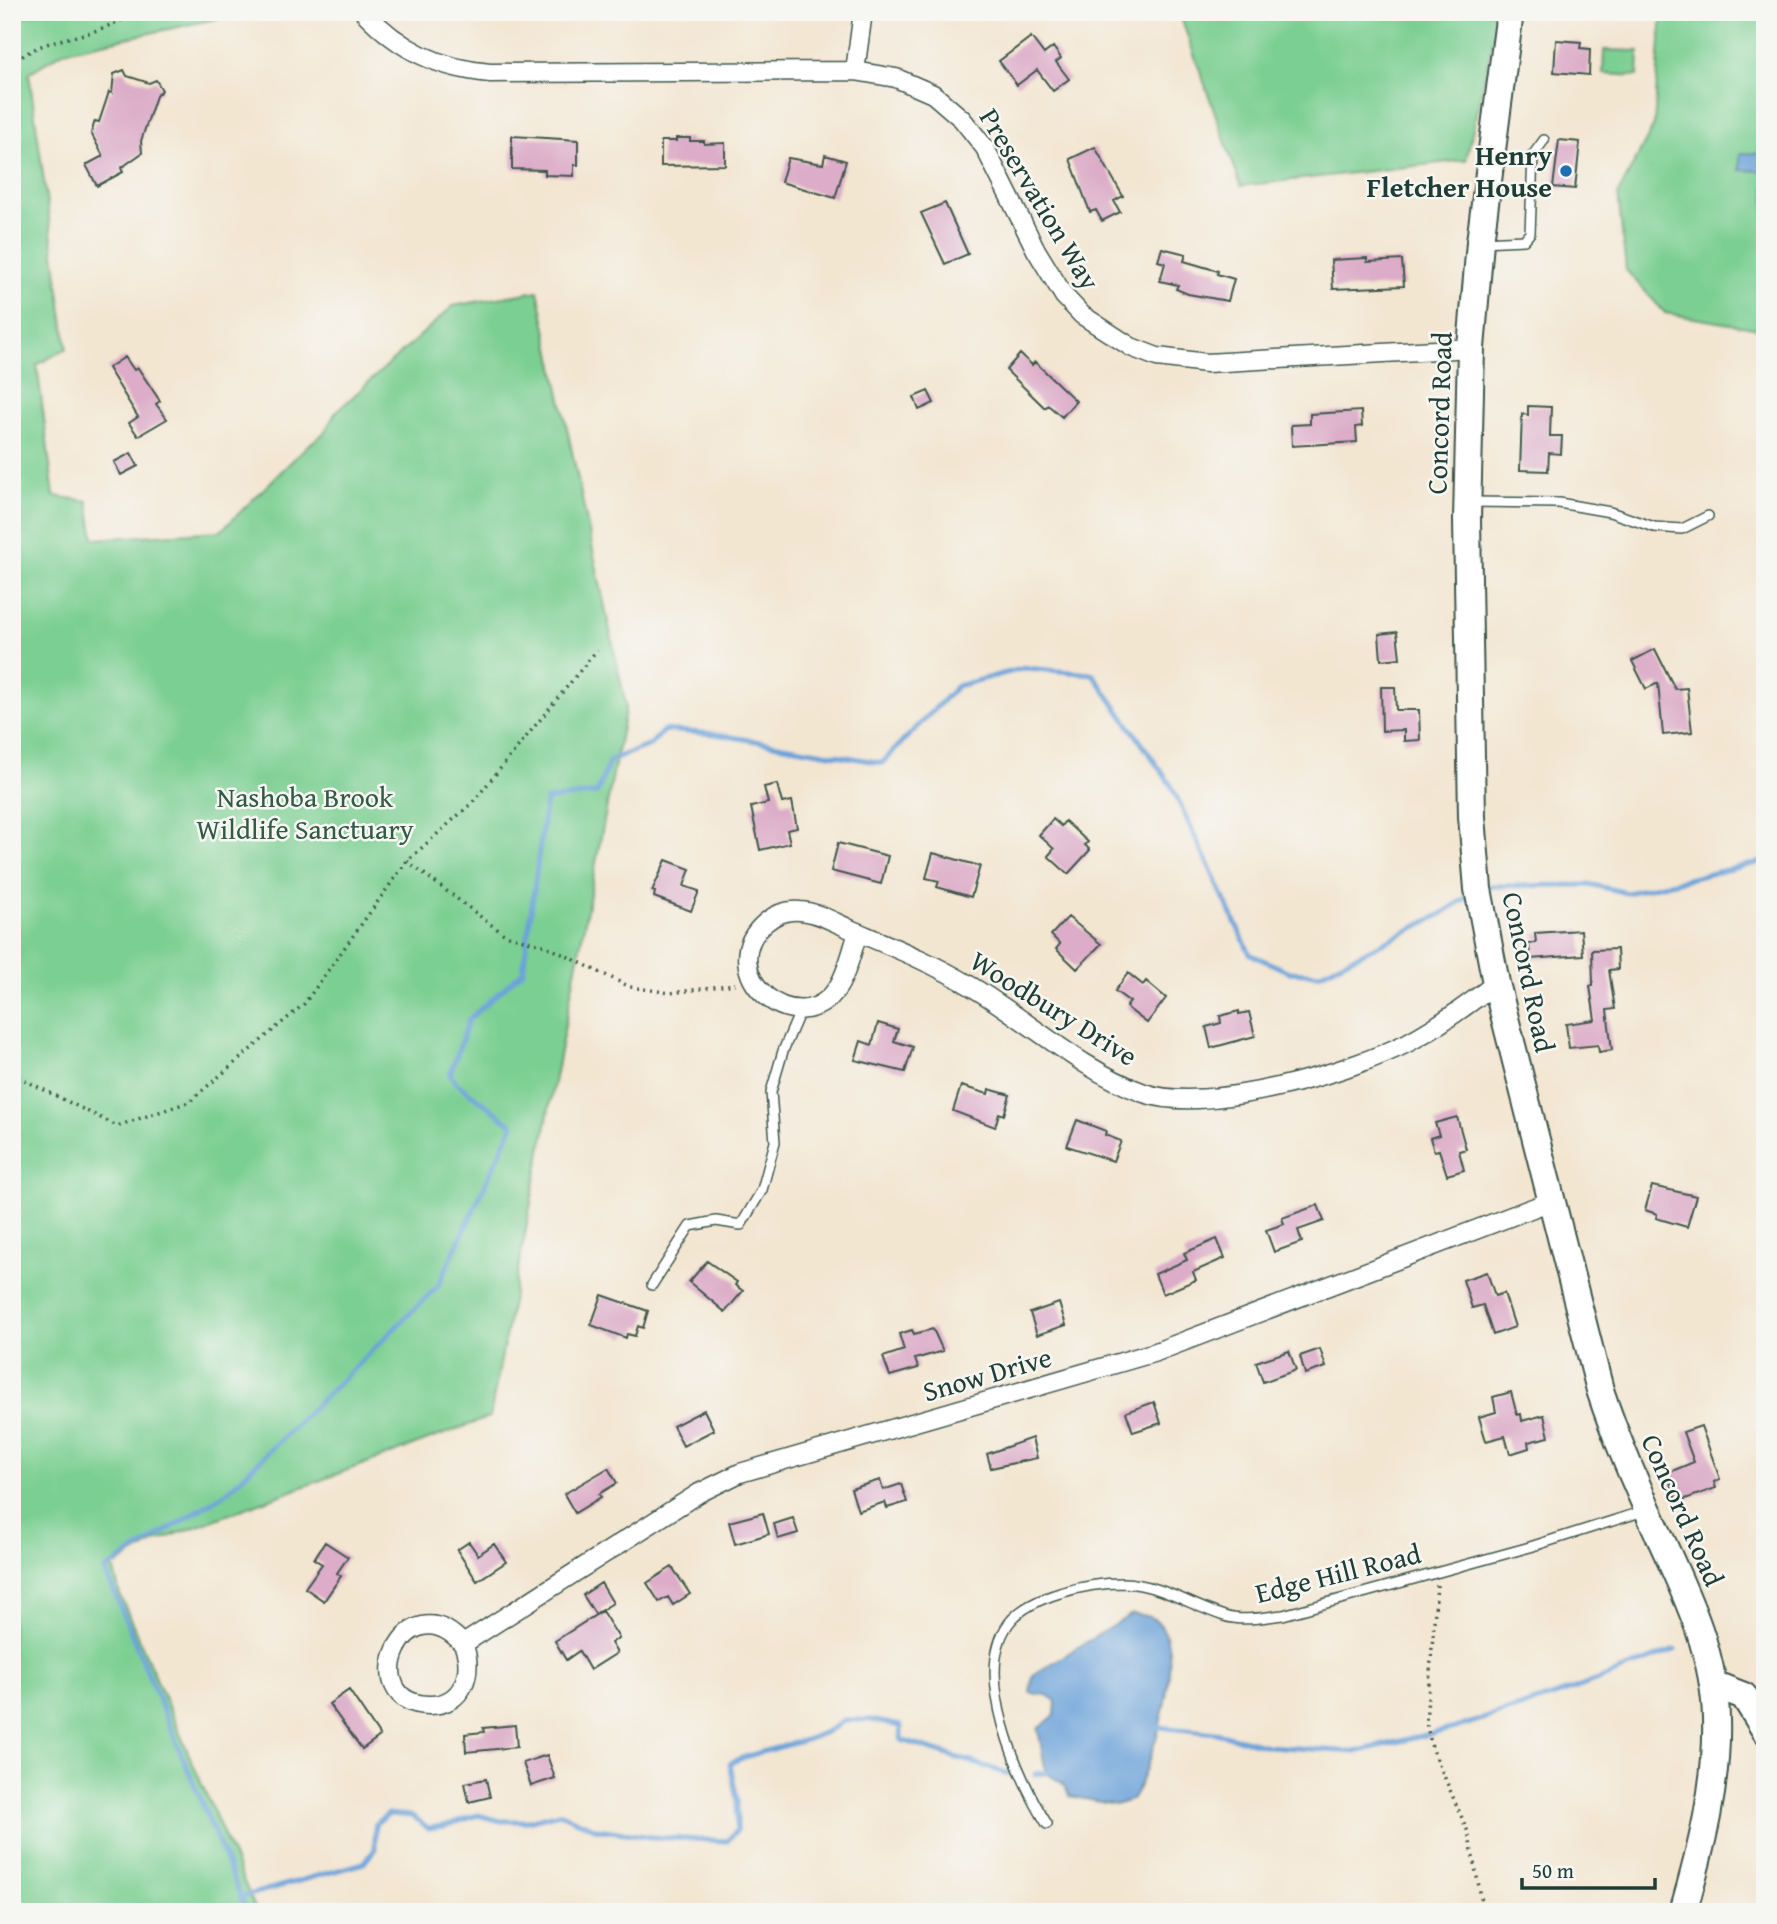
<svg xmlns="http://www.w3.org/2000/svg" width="1777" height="1924" viewBox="0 0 1777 1924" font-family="'Gentium Book Plus',serif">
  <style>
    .green { fill: #7ccf92; stroke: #4e8663; stroke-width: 2 }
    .water { fill: #6ca2d9; stroke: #467086; stroke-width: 2 }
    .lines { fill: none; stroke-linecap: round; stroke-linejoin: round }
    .stream { stroke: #6ca2d9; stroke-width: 5 }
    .building { fill: #dcacc8 }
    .lane-casing { stroke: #3f564c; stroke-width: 12 }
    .street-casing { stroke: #3f564c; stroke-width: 21 }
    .secondary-casing { stroke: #3f564c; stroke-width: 30 }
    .path { stroke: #3f564c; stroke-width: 3.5; stroke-dasharray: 2 5; stroke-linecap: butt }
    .lane { stroke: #fff; stroke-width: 9 }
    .street { stroke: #fff; stroke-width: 18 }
    .secondary { stroke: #fff; stroke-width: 26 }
    .poi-dot { fill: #1f6fb2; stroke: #f6f6f2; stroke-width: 2.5 }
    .labels { text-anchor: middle; stroke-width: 5; stroke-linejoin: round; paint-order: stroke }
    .poi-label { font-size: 28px; font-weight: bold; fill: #1f3d34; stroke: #f6f6f2; text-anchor: end }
    .street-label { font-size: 28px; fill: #1f3d34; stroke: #f6f6f2 }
    .park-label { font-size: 28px; fill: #325a47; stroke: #f6f6f2 }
  </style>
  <rect width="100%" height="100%" fill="#f6f6f2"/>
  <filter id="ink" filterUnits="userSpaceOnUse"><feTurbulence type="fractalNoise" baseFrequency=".0143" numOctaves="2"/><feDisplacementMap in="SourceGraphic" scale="14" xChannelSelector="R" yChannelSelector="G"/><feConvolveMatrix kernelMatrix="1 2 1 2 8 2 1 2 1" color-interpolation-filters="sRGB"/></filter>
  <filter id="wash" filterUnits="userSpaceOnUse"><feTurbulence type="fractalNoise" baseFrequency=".00686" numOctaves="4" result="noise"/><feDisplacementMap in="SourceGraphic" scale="28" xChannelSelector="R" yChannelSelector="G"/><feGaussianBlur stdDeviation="1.57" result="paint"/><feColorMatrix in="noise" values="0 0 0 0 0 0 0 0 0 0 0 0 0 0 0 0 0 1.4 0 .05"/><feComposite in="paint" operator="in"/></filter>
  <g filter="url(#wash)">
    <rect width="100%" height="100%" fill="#f3e6d1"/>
    <path class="green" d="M12 12H20L21 17 43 12H249L65 51 29 73 67 348 37 365 54 496 88 501 94 539 221 531 307 446 324 433 336 412 453 306 538 291 626 706 490 1417 155 1542 113 1567 120 1595 257 1912H12Z
      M1179 12H1499L1466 160 1241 186Z
      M1662 12H1765V326L1759 329 1665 313 1626 270 1618 194 1654 125Z
      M1604 50 1639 51 1638 76 1603 74Z"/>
    <path class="water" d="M1740 153 1765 154V171L1740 170Z
      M1132 1614C1140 1615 1151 1615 1158 1622 1188 1655 1151 1765 1132 1800L1115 1805 1070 1796 1062 1783 1046 1773 1038 1729 1055 1715 1056 1701 1047 1695 1030 1693 1033 1675Z"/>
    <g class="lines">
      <path class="stream" d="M1490 886 1593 885 1627 893 1765 861
        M1159 1727 1216 1733 1268 1746 1355 1752 1455 1728 1569 1691 1675 1650
        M1035 1774 1046 1773
        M241 1897 364 1863 375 1849V1824L388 1814 412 1816 428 1828 444 1826 478 1815 501 1821H528L559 1813 597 1829 652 1837 727 1841 737 1830V1800L730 1763C766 1746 815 1745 844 1720H871L901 1726V1740L1009 1774
        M247 1912 105 1570 226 1493 438 1286 513 1125 455 1082 450 1074 469 1019 523 971 546 800 597 793 610 760 650 745 664 730 715 734 882 763 957 686 1025 668 1093 674 1171 785 1250 954 1289 972 1319 974 1440 915 1467 897"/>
    </g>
    <g id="blocks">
      <path class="building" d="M1031 37 1044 54 1053 47 1061 58 1056 62 1069 79 1053 91 1037 70 1017 85 999 61Z
        M1556 40 1581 42 1580 48 1590 49 1589 75 1554 72Z
        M124 70 127 76 149 83 156 80 162 90 156 96 141 141 142 153 121 168 123 172 97 186 86 165 103 156 91 133 95 121 99 122 109 92 112 93 114 74Z
        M512 136 578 140V165H574V176L545 175V170L512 169Z
        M676 138H690V141H704V144L725 143V165L661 166V141H676Z
        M1559 140 1580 142 1575 189 1553 187Z
        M1095 147 1123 196 1114 201 1120 212 1102 221 1096 210 1090 212 1070 159Z
        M825 155 846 161 835 198 781 182 788 158 823 164Z
        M945 203 968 254 945 264 921 213Z
        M1162 248 1186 254 1184 261 1218 271 1217 274 1234 279 1228 301 1188 294 1176 289 1178 285 1160 281 1165 263 1158 261Z
        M1367 258V262L1402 260 1404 286 1333 289 1331 260Z
        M1020 354 1032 365 1035 362 1076 401 1062 417 1048 405 1045 408 1006 370Z
        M125 357 134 370 138 368 160 401 156 404 167 419 138 436 129 423 138 417 108 368Z
        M928 391 934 403 919 410 914 397Z
        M1528 406 1551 407 1550 436H1562L1561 454 1549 453 1548 471 1520 470 1522 414 1528 415Z
        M1361 411 1362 426 1356 427 1357 442 1292 446 1291 425 1310 424V414Z
        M131 453 138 466 121 475 114 462Z
        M1397 632 1400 658 1381 660 1379 634Z
        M1655 649 1675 689 1687 688 1692 732 1663 735 1658 683 1646 689 1632 661Z
        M1381 687H1395L1396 710H1419L1420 740 1404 741V730L1382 731Z
        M777 784 782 803 792 801 797 828 787 830 790 843 760 850 751 807 768 803 764 787Z
        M1053 819 1061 826 1065 821 1088 842 1085 845 1090 850 1068 874 1048 856 1054 849 1039 835Z
        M838 843 888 856 881 884 831 871Z
        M933 853 980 866 971 897 937 887 939 881 926 878Z
        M666 860 690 869 684 886 699 891 691 911 654 897 655 892 652 891Z
        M1068 917 1101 944 1077 969 1056 949 1060 944 1051 935Z
        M1581 930 1583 955 1530 959 1529 944 1536 943 1535 933Z
        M1617 949 1618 969 1609 970 1615 1009 1607 1010 1612 1050 1599 1052 1598 1045 1569 1048 1566 1024 1595 1020 1590 986 1593 985 1592 950Z
        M1128 973 1143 985 1146 981 1166 998 1147 1023 1126 1007 1130 1002 1115 991Z
        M1239 1011V1014L1249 1012 1255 1036 1211 1048 1206 1027 1221 1023 1220 1016Z
        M878 1023 898 1029 894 1041 913 1047 905 1072 855 1060 861 1041 872 1045Z
        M961 1086 988 1094 989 1089 1010 1095 1004 1115 999 1113 995 1127 953 1111Z
        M1457 1117 1466 1149 1459 1151 1464 1170 1447 1175 1439 1150 1434 1151 1430 1138 1439 1135 1435 1123Z
        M1077 1120 1106 1131 1105 1135 1121 1141 1113 1161 1067 1146Z
        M1652 1186 1696 1196 1687 1227 1656 1218 1657 1214 1645 1210Z
        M1318 1205 1324 1221 1298 1230 1302 1242 1274 1252 1266 1230 1284 1224 1282 1218Z
        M1217 1239 1225 1258 1193 1272 1196 1280 1163 1294 1155 1274 1187 1260 1184 1253Z
        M707 1261 737 1282 735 1285 743 1291 725 1312 689 1282Z
        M1487 1272 1495 1296 1504 1293 1515 1327 1493 1335 1483 1305 1472 1308 1463 1280Z
        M602 1295 648 1311 643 1328 638 1326 635 1336 627 1334 626 1338 591 1325Z
        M1059 1303 1066 1325 1037 1335 1030 1313Z
        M933 1329 943 1351 915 1359 918 1368 890 1376 883 1357 904 1350 899 1334 912 1330 914 1334Z
        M1320 1349 1326 1367 1305 1374 1300 1356Z
        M1289 1351 1296 1370 1263 1382 1256 1362Z
        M1511 1392 1517 1415 1521 1414 1522 1421 1544 1415 1549 1437 1528 1442 1529 1448 1510 1454 1505 1436 1486 1441 1479 1417 1496 1412 1493 1397Z
        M1154 1402 1161 1423 1133 1432 1126 1412Z
        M704 1410 714 1430 683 1446 673 1426Z
        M1701 1426 1720 1479 1714 1482 1716 1488 1677 1502 1667 1473 1694 1462 1683 1432Z
        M1032 1438 1037 1458 991 1468 987 1454Z
        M608 1468 617 1483 599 1494 601 1497 575 1513 564 1494Z
        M880 1480 883 1490 901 1484 907 1502 887 1508 885 1502 858 1511 851 1489Z
        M763 1513 769 1534 735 1544 729 1522Z
        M793 1518 798 1533 778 1539 774 1524Z
        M325 1542 348 1557 337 1573 341 1576 324 1601 305 1588 322 1564 314 1559Z
        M469 1542 478 1555 494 1544 506 1562 477 1581 457 1550Z
        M672 1567 690 1594 673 1605 668 1597 659 1602 647 1583Z
        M601 1583 613 1603 595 1614 583 1595Z
        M602 1611 619 1638 611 1643 617 1653 590 1670 579 1651 566 1660 555 1641Z
        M349 1690 380 1736 362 1749 329 1704Z
        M515 1725 517 1747 466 1752 465 1734 484 1732 483 1728Z
        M547 1755 555 1778 531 1786 523 1763Z
        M486 1779 490 1797 469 1802 465 1783Z"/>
    </g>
  </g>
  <g filter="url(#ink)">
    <use href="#blocks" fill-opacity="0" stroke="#3f564c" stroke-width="2"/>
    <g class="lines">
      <defs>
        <path id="lane" d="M1481 242 1524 240 1530 233 1533 155 1544 140
          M1470 502 1559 503 1610 512 1654 527 1682 529 1708 516
          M652 1285 690 1226 716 1221 741 1225 762 1190 775 1142 771 1092 783 1051 801 1009
          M1047 1824C1018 1778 972 1674 1009 1623 1030 1595 1090 1583 1123 1583 1160 1584 1190 1605 1224 1616 1243 1622 1264 1617 1283 1615L1530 1547 1644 1511"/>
        <path id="street" d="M364 12C400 50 438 68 490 73L855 71 896 78 933 94 962 119 985 148 1036 250 1064 296 1082 315 1131 347 1157 357 1207 363 1471 348
          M855 71 863 12
          M858 933C852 950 848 971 838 987 799 1048 708 971 766 922 776 914 788 910 800 911 817 912 834 922 850 929 890 946 931 962 969 985 1027 1019 1080 1070 1144 1093 1206 1115 1351 1072 1409 1042 1440 1025 1468 1005 1496 983
          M463 1644C475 1671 463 1706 429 1705 354 1704 404 1579 463 1644L699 1493 740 1473 1156 1352 1551 1201"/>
        <path id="secondary" d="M1510 12 1480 242 1471 348 1467 520 1472 817 1478 889 1496 983 1600 1390C1616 1439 1637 1486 1658 1533 1685 1592 1715 1652 1716 1719 1718 1783 1701 1850 1683 1912
          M1713 1684 1744 1696 1765 1730"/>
      </defs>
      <use href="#lane" class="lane-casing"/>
      <use href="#street" class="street-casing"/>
      <use href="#secondary" class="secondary-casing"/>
      <path class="path" d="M12 66C32 43 60 41 88 33 106 28 123 19 141 12
        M407 861 505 935 546 946 630 987 671 993 735 984
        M12 1074 117 1126 189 1102 304 1004 407 861 473 802 597 650
        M1437 1585 1426 1722 1432 1748 1468 1832 1484 1912"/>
      <use href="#lane" class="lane"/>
      <use href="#street" class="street"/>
      <use href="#secondary" class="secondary"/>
    </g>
  </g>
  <circle class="poi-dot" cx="1566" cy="171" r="7"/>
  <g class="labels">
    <g class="poi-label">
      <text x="1552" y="165">Henry<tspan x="1552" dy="32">Fletcher House</tspan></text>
    </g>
    <g class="street-label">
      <text transform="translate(1040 199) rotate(59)" y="10">Preservation Way</text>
      <text transform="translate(1439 413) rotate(-88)" y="10">Concord Road</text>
      <text transform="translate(1529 972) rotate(78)" y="10">Concord Road</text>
      <text transform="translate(1054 1008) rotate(32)" y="10">Woodbury Drive</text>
      <text transform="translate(987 1374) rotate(-16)" y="10">Snow Drive</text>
      <text transform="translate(1683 1510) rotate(66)" y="10">Concord Road</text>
      <text transform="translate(1338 1573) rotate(-14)" y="10">Edge Hill Road</text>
    </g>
    <g class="park-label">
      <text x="305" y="807">Nashoba Brook<tspan x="305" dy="32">Wildlife Sanctuary</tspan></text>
    </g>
  </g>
  <rect width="1777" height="1924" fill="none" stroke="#f6f6f2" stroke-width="42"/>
  <path d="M1522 1878v10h133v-10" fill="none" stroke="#1f3d34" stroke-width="3.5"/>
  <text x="1532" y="1878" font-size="21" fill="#1f3d34" stroke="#f6f6f2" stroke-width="5" paint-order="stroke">50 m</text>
</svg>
